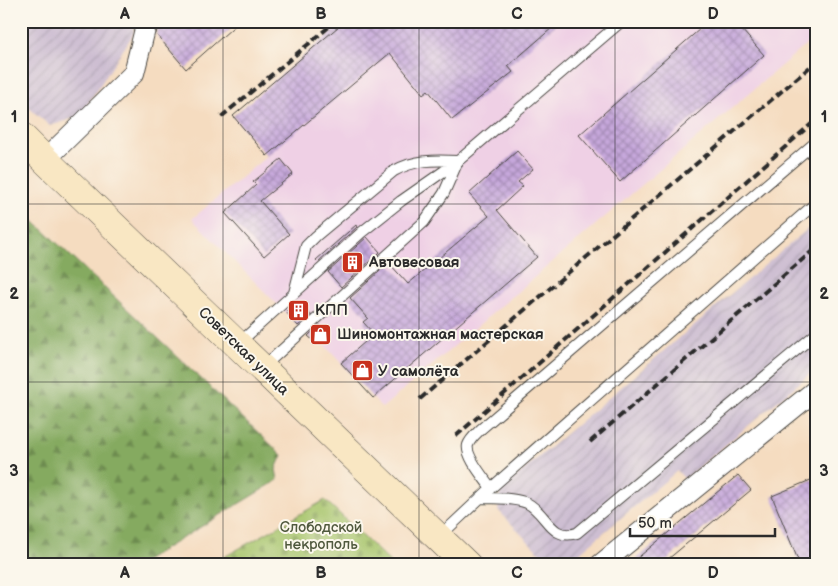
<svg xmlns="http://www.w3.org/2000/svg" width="838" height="586" viewBox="0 0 838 586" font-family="'Balsamiq Sans',sans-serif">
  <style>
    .built { fill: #efd0e5 }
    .industrial { fill: url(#industrial-furrows) }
    .forest { fill: url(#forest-firs); stroke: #586a46 }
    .cemetery { fill: url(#cemetery-stones); stroke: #69784c }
    .building { fill: url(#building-cross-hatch) }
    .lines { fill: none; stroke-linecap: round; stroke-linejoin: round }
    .lane-casing { stroke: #494641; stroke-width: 12 }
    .street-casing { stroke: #494641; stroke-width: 22 }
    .secondary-casing { stroke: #494641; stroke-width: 29 }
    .lane { stroke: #fff; stroke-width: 10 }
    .street { stroke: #fff; stroke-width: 20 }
    .secondary { stroke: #f9e7c3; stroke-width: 28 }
    .rail { stroke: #2b2b2b; stroke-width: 4; stroke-dasharray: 8 4; stroke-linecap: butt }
    .grid { fill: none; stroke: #2b2b2b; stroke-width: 1; stroke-opacity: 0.55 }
    .labels { text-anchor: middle; stroke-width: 4; stroke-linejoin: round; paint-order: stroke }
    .poi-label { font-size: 15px; font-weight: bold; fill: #2b2b2b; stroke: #fbf7ec; text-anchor: start }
    .street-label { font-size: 15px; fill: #2b2b2b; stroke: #fbf7ec }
    .park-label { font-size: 15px; fill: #50593e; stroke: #fbf7ec }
    .neatline { fill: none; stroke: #2b2b2b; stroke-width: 2 }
    .grid-label { font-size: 16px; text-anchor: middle; font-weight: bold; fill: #2b2b2b }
  </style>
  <defs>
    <pattern id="industrial-furrows" width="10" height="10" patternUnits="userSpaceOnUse" patternTransform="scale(1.25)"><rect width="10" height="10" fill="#cdbed2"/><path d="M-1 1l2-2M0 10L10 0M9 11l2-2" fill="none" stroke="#b0a3b4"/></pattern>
    <pattern id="forest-firs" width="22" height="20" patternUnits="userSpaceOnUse" patternTransform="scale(1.25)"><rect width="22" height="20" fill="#85aa60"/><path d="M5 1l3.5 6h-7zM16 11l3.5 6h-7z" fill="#6d8b4f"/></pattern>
    <pattern id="cemetery-stones" width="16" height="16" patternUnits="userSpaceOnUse" patternTransform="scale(1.25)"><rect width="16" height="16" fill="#a7c56c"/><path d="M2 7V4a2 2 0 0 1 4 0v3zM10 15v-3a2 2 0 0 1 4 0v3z" fill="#90a95e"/></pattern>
    <pattern id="building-cross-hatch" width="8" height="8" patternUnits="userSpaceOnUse" patternTransform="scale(1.25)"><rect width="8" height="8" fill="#c6a7db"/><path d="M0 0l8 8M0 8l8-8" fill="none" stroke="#a188b2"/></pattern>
  </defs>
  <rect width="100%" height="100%" fill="#fbf7ec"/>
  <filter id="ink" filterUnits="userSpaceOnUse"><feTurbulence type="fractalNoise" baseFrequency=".02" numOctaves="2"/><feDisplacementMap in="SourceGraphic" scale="10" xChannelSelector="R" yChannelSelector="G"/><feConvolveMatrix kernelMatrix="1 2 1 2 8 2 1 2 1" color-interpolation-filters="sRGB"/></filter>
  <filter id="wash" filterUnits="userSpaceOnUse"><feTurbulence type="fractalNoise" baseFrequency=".0096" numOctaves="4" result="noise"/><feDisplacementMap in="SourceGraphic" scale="20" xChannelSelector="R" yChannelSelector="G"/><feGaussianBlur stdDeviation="1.12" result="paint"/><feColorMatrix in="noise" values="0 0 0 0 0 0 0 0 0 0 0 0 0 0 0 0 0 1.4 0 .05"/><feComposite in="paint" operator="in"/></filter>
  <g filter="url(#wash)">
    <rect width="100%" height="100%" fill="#f5dcc0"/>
    <path class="built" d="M345 21H817V35L382 408 319 339 315 342 192 219 267 156 233 116Z"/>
    <path class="industrial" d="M21 21H133L134 33 80 116 50 126 21 101Z
      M817 221V368L685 479 677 471 565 565H551L498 510 500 490Z"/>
    <path class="forest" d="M21 209 282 455 276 469 278 480 138 565H21Z"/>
    <path class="cemetery" d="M325 500 393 565H210Z"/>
    <g id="blocks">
      <path class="building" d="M159 21H240L186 69 156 34Z
        M345 21H560L508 66 513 72 452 120 428 90 423 94 390 53 267 156 233 116Z
        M709 21H734L764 55 620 182 579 135Z
        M517 151 533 169 518 182 523 186 497 210 537 257 373 398 341 363 374 334 363 322 368 318 350 298 389 263 408 284 489 216 469 194Z
        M281 159 293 174 260 201 289 234 264 256 225 213 256 185 253 182Z
        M356 225 357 227 318 262 316 260Z
        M367 237 380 252 341 287 328 272Z
        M298 301 311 315 298 326 286 312Z
        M320 325 326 331 315 342 308 336Z
        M738 475 751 490 661 565H629Z
        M813 479 817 490V565H800L772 496Z"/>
    </g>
  </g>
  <g filter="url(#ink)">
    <use href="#blocks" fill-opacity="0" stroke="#494641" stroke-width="1"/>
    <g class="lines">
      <defs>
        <path id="lane" d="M294 293 306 246 316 236 394 171C415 159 435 160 458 161L622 21
          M238 344 362 232 401 201 457 162
          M263 367 424 222 444 193 458 161
          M491 488C485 479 465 456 468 445 470 439 476 434 481 429L817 141
          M480 498C495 499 514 497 527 503 547 513 550 541 577 533L817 333
          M440 536 491 488 817 202"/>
        <path id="street" d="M45 160 134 73 147 21
          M600 565 817 389"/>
        <path id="secondary" d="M21 136 45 160 467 565"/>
      </defs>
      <use href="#lane" class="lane-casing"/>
      <use href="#street" class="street-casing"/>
      <use href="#secondary" class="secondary-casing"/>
      <use href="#lane" class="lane"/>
      <use href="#street" class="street"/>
      <use href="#secondary" class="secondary"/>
      <path class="rail" d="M221 117 336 21
        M420 399 817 61
        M456 436 817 119
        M590 442 817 247"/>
    </g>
  </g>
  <path class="grid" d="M223 21V565M419 21V565M615 21V565M21 204H817M21 382H817"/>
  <defs>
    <symbol id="building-square" viewBox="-11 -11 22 22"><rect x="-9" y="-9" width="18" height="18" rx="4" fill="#c8321e" stroke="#fbf7ec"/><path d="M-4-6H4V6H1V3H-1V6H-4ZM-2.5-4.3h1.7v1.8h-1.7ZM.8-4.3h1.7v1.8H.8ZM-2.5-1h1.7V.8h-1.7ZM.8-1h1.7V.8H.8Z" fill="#fff"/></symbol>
    <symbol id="shop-square" viewBox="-11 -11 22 22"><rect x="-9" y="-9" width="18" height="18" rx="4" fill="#c8321e" stroke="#fbf7ec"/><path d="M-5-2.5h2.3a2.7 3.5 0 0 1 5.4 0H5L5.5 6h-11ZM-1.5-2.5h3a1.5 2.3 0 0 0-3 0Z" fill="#fff"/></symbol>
  </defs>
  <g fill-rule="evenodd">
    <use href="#building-square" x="340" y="250" width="25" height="25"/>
    <use href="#building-square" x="286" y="298" width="25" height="25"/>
    <use href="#shop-square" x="308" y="322" width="25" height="25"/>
    <use href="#shop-square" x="350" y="358" width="25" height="25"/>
  </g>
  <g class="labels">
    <g class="poi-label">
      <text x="369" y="267">Автовесовая</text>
      <text x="315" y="315">КПП</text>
      <text x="337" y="339">Шиномонтажная мастерская</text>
      <text x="378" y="376">У самолёта</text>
    </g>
    <g class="street-label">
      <text transform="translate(244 351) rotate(44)" y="5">Советская улица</text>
    </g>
    <g class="park-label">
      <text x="321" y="532">Слободской<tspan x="321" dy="17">некрополь</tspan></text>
    </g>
  </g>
  <rect width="838" height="586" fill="none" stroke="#fbf7ec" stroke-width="55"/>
  <path d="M630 528v8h145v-8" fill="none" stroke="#2b2b2b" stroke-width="2.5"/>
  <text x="638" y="528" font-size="15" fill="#2b2b2b" stroke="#fbf7ec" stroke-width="4" paint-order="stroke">50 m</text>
  <rect x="28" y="28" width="782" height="530" class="neatline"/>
  <g class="grid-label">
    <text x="125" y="19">A</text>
    <text x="321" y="19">B</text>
    <text x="517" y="19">C</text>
    <text x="713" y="19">D</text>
    <text x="14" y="122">1</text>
    <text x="824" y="122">1</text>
    <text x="14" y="299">2</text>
    <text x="824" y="299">2</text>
    <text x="14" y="476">3</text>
    <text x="824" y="476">3</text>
    <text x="125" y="578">A</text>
    <text x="321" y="578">B</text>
    <text x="517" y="578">C</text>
    <text x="713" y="578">D</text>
  </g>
</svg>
